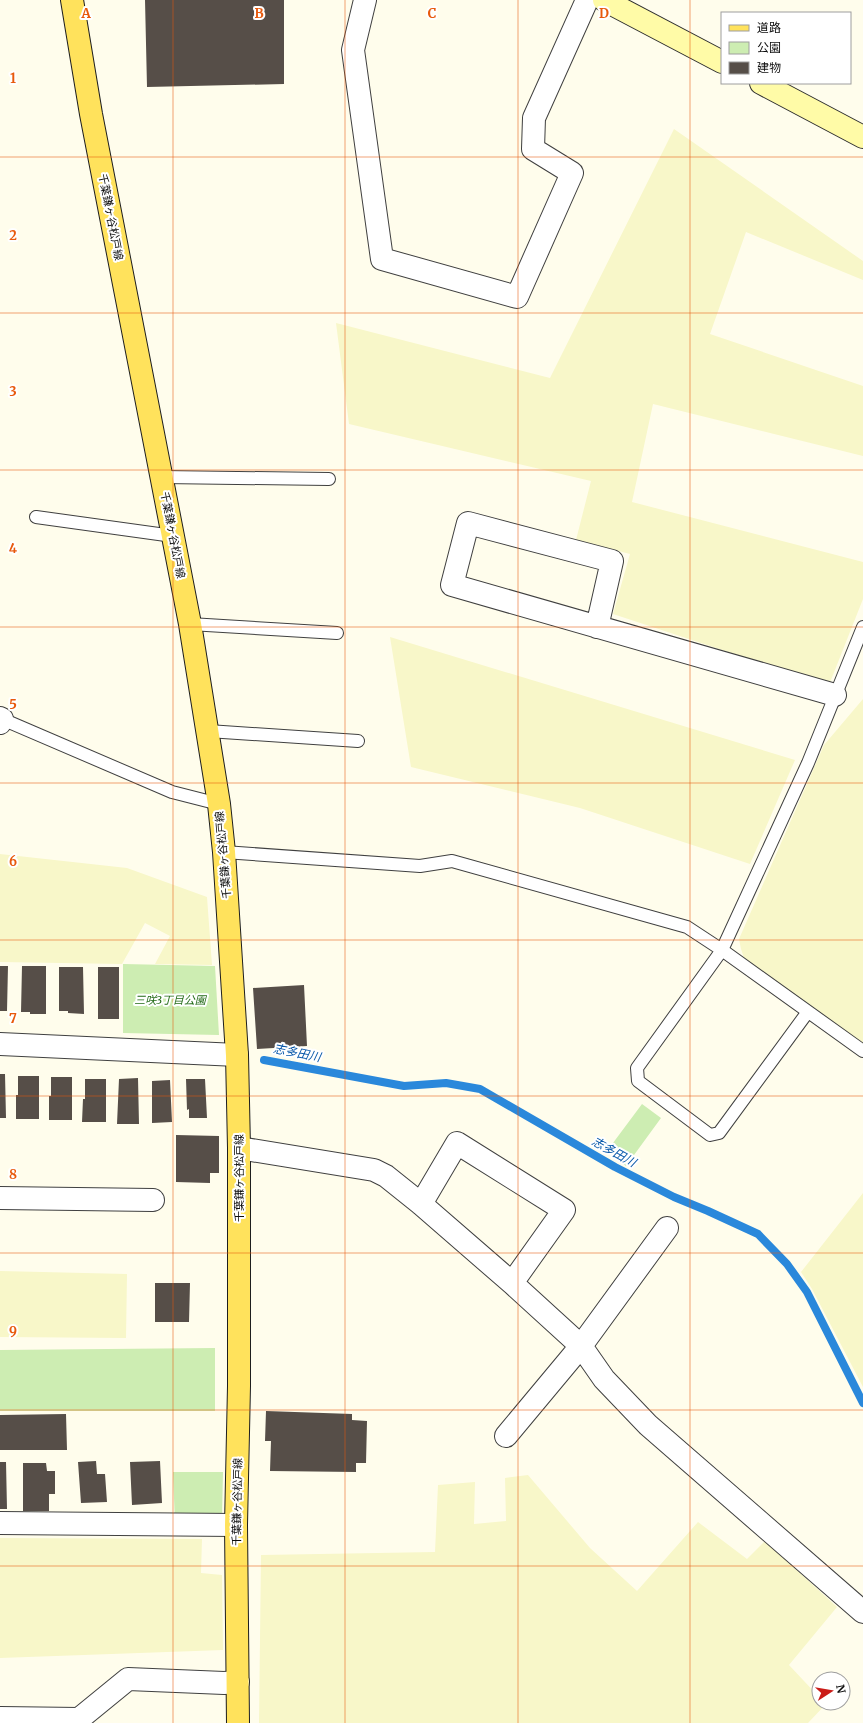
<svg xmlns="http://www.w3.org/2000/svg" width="863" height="1723" viewBox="0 0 863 1723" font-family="Merriweather,'Noto Sans JP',serif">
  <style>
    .farmland { fill: #f8f7c9 }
    .green { fill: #cdedb2 }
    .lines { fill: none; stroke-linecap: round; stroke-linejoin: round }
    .stream { stroke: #2a88db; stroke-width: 8 }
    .building { fill: #564e48 }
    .lane-casing { stroke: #404040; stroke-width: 14 }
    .street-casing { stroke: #404040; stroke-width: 24 }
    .secondary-casing { stroke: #2f2f2f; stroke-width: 24 }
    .primary-casing { stroke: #1e1e1e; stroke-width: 24 }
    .lane { stroke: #fff; stroke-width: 12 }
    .street { stroke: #fff; stroke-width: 22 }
    .secondary { stroke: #fffba7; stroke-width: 22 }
    .primary { stroke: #ffe25c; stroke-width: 22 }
    .grid { fill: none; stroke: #e8590c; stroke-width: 1; stroke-opacity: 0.55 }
    .labels { text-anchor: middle; stroke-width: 4; stroke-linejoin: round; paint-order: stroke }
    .street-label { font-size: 11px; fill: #0d0d0d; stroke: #fff }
    .park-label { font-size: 11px; font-style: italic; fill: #226a17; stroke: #fff }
    .water-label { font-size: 12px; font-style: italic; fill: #0a59aa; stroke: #fff }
    .grid-label { font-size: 13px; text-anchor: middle; font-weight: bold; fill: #e8590c; stroke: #fff; stroke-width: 4; stroke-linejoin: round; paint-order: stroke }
  </style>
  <rect width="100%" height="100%" fill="#fffdec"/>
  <path class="farmland" d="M674 129 863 261V280L746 232 710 334 863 386V456L653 404 632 502 863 562V599L829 685 613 614 630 554 576 540 591 481 349 424 336 323 550 378Z
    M390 637 795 760 750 864 580 808 411 767Z
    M863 699V1044L744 958 741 949 739 939 824 745Z
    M0 854 127 868 207 897 212 965 155 964 170 936 145 923 122 964 0 962Z
    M863 1193V1387L812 1289 801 1272Z
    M0 1271 127 1274 126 1338 0 1337Z
    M528 1475 590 1548 637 1591 698 1522 747 1559 765 1541 837 1607 789 1665 819 1697V1703L826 1704 808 1723H259L261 1555 435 1552 438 1485 475 1482 474 1524 506 1521 505 1478Z
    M0 1538 202 1539 201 1573 222 1575 223 1650 0 1658Z"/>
  <path class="green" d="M123 964 215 966 219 1035 123 1033Z
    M642 1104 661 1118 626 1166 607 1151Z
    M215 1348V1411H0V1350Z
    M173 1472H223L222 1518 175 1524Z"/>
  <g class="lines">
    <path class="stream" d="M264 1060 404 1086 446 1083 480 1089 615 1167 674 1197 708 1211 758 1234 787 1264 807 1292 863 1403"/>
  </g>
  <path class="building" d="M145 0H284V84L147 87Z
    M0 966H8L7 1011H0Z
    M22 966H46V1014H30V1012H21Z
    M59 967H83L84 1014 68 1013V1011H59Z
    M98 967H119V1019H98Z
    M304 985 307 1046 257 1049 253 988Z
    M0 1074H5L6 1118H0Z
    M18 1076H39V1119H16V1095H18Z
    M51 1077H72V1120H49V1096H51Z
    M138 1078 139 1124H117L119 1079Z
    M85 1079H106V1122H82L83 1099H85Z
    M186 1079H205L207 1118H189V1109L187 1110Z
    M170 1080 172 1122 152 1123V1081Z
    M176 1135 219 1136V1173H210V1183L176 1182Z
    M155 1283H190L189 1322H155Z
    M266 1411 352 1414V1420L367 1421 366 1463H356V1472L270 1471 271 1441H265Z
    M66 1414 67 1450H0V1415Z
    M96 1461 97 1474H105L107 1502 81 1503 78 1462Z
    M160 1461 162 1503 132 1505 130 1462Z
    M0 1462H6L7 1509H0Z
    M23 1463H46L47 1471H55V1494H49V1511H23Z"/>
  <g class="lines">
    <defs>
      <path id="lane" d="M162 477 329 479
        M36 517 173 536
        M190 624 337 633
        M2 719 172 792 219 804
        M208 731 358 741
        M224 852 420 866 452 861 687 927 722 950 863 1051
        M807 1013 719 1133 710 1135 638 1081 637 1068 722 950 808 763 863 627"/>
      <path id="street" d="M365 0 353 50 382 259 517 297 572 173 533 149 534 118 587 0
        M597 627 612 561 468 523 452 585 835 695
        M0 718 2 719 0 723
        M0 1044 237 1055
        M239 1148 374 1170 386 1176 421 1204 512 1283 581 1346 604 1379 648 1425 863 1612
        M0 1198 153 1200
        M421 1204 457 1143 564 1210 512 1283
        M506 1436 581 1346 667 1228
        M0 1523 236 1525
        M0 1718 79 1719 128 1679 224 1683 238 1682"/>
      <path id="secondary" d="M604 0 722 62
        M761 83 863 137"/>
      <path id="primary" d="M72 0 91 114 190 624 219 804 224 852 237 1055 239 1148V1386L236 1525 238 1723"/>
    </defs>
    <use href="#lane" class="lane-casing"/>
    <use href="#street" class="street-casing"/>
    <use href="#secondary" class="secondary-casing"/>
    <use href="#primary" class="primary-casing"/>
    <use href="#lane" class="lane"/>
    <use href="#street" class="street"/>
    <use href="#secondary" class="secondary"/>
    <use href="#primary" class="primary"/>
  </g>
  <path class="grid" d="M173 0V1723M345 0V1723M518 0V1723M690 0V1723M0 157H863M0 313H863M0 470H863M0 627H863M0 783H863M0 940H863M0 1096H863M0 1253H863M0 1410H863M0 1566H863"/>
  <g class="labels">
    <g class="street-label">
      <text transform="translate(111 217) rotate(79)" y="4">千葉鎌ヶ谷松戸線</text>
      <text transform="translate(173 535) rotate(79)" y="4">千葉鎌ヶ谷松戸線</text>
      <text transform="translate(223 855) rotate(-95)" y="4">千葉鎌ヶ谷松戸線</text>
      <text transform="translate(239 1178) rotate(-90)" y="4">千葉鎌ヶ谷松戸線</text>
      <text transform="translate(237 1502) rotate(-89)" y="4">千葉鎌ヶ谷松戸線</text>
    </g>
    <g class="park-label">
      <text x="170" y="1004">三咲3丁目公園</text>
    </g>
    <g class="water-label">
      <text transform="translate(297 1053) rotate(11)" y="4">志多田川</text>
      <text transform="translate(614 1152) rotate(29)" y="4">志多田川</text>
    </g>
  </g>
  <g class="grid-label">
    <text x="86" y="18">A</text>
    <text x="259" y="18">B</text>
    <text x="432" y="18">C</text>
    <text x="604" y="18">D</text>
    <text x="13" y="83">1</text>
    <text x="13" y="240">2</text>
    <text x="13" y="396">3</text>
    <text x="13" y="553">4</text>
    <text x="13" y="709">5</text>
    <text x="13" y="866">6</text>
    <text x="13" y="1023">7</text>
    <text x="13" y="1179">8</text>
    <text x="13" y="1336">9</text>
  </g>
  <rect x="721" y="12" width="130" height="72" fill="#ffffff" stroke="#9e9e9e"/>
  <rect x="729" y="25" width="20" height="6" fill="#ffe25c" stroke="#9e9e9e"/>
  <text x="757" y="32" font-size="12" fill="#0d0d0d">道路</text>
  <rect x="729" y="42" width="20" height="12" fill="#cdedb2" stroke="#9e9e9e"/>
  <text x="757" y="52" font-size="12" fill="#0d0d0d">公園</text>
  <rect x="729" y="62" width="20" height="12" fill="#564e48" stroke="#9e9e9e"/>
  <text x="757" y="72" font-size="12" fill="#0d0d0d">建物</text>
  <g transform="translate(831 1691) rotate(78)"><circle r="19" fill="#ffffff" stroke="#9e9e9e"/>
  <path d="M0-3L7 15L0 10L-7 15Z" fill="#ca1b17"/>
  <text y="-6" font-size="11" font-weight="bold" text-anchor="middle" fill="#0d0d0d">N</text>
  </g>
</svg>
